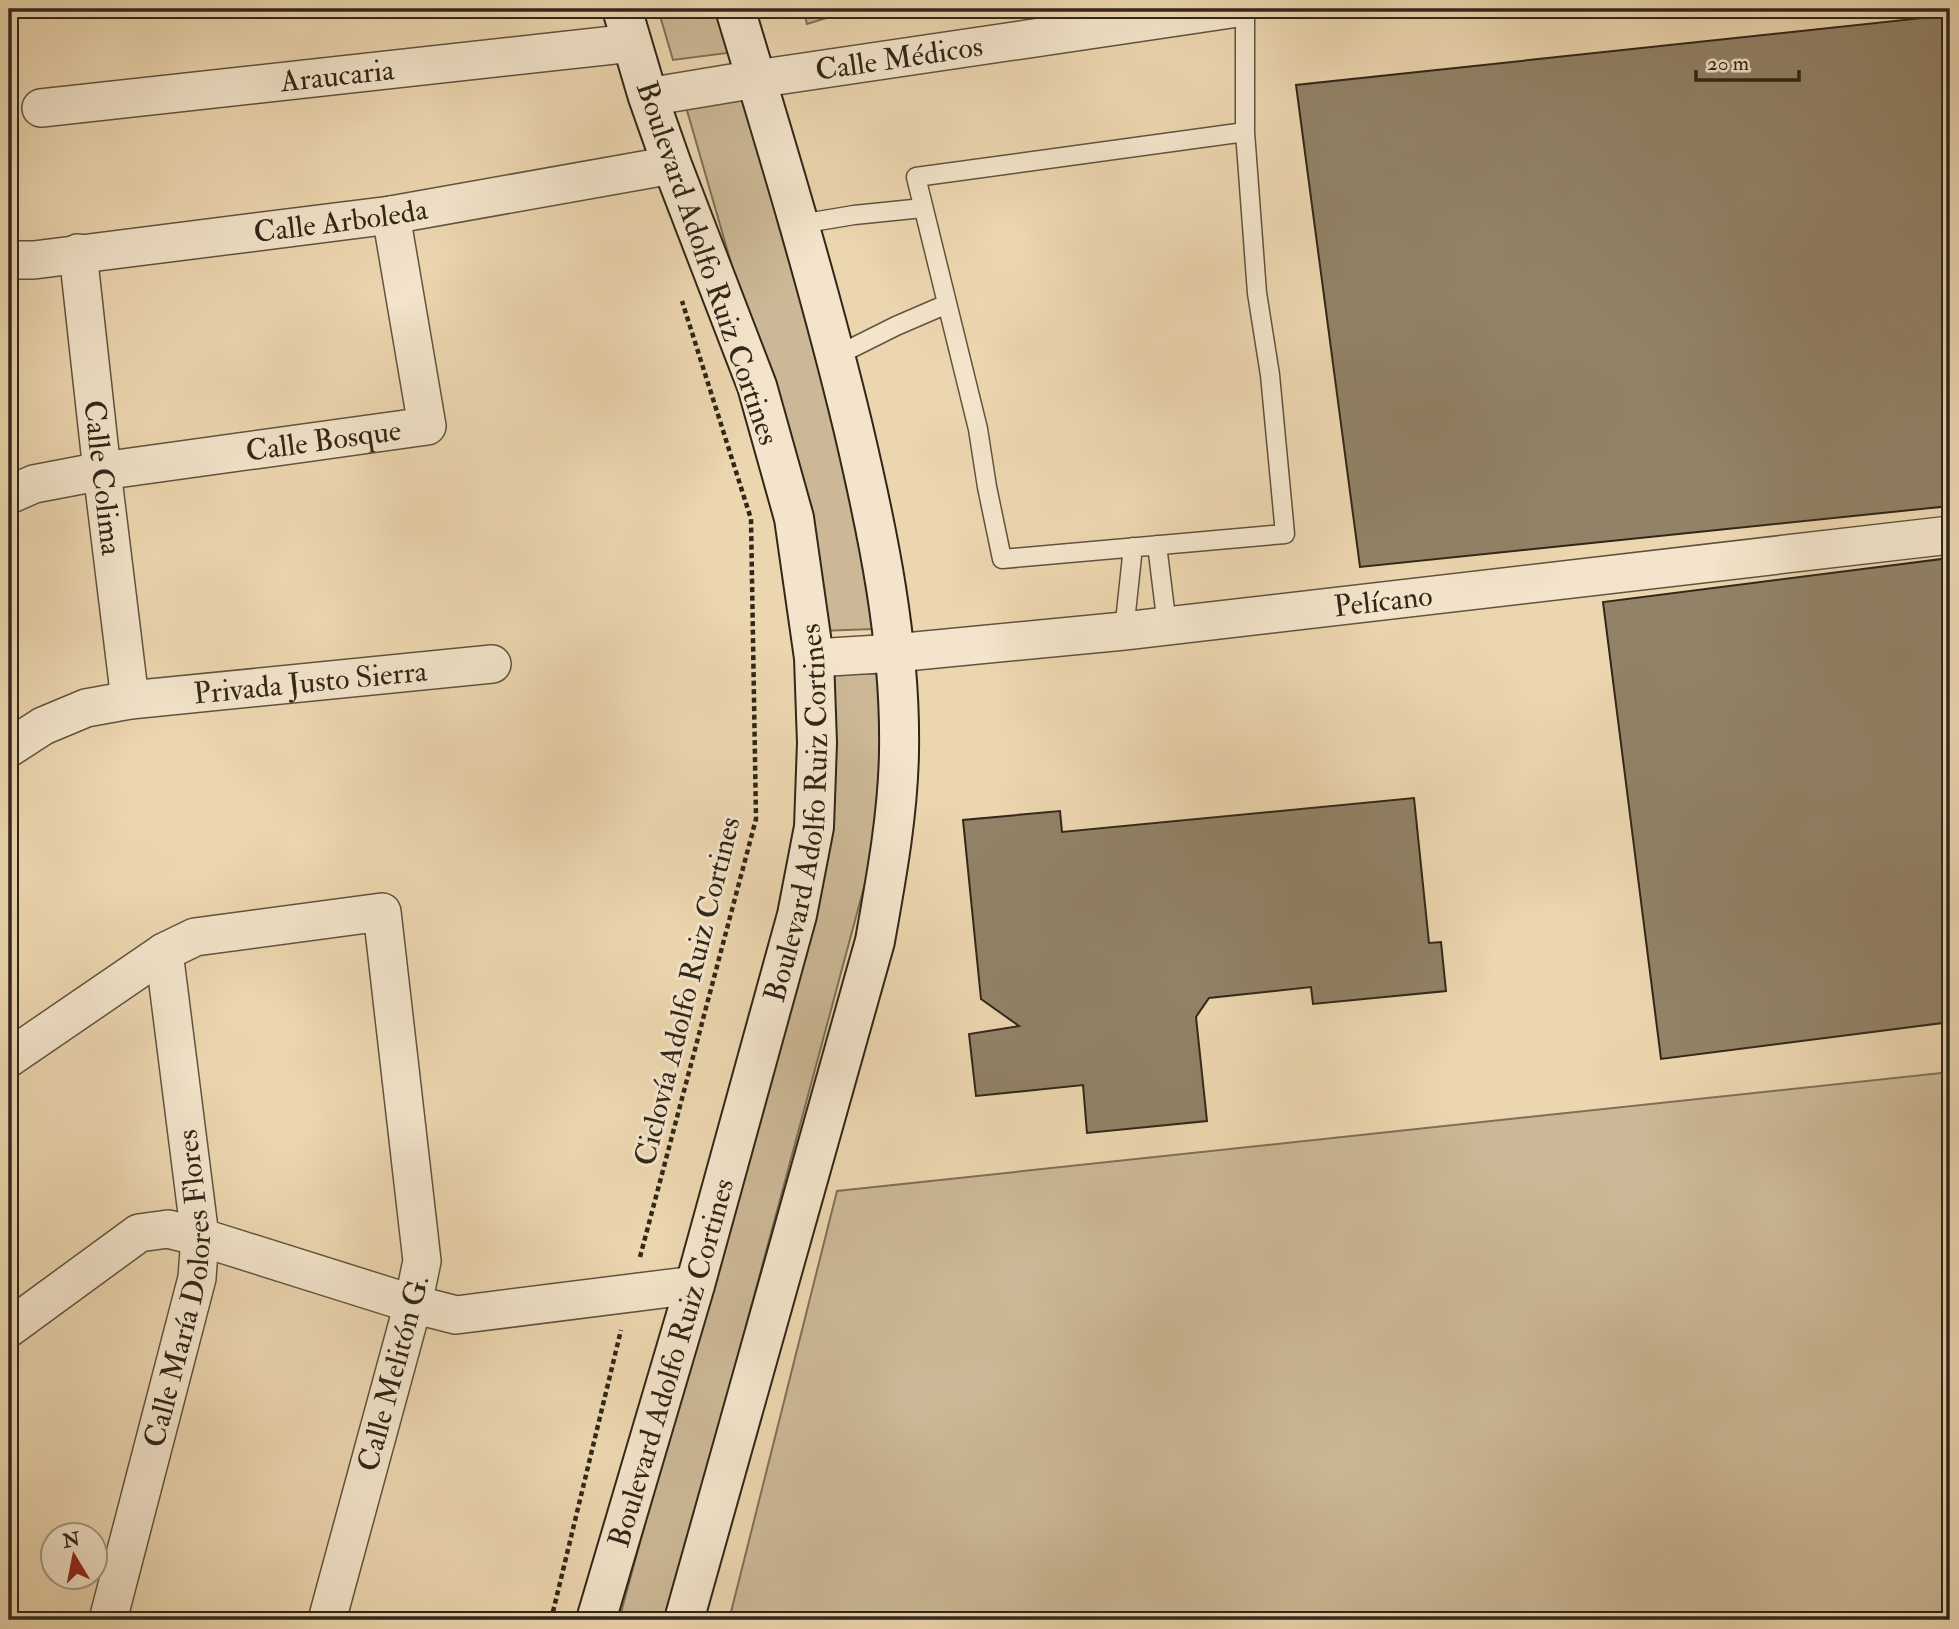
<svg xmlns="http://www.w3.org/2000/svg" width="1959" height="1629" viewBox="0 0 1959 1629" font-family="'IM FELL Double Pica',serif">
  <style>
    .green { fill: #ccb896; stroke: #7e7058; stroke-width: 2 }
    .building { fill: #928267; stroke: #312719; stroke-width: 2 }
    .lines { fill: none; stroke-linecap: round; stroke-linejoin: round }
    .lane-casing { stroke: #60533e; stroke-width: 21 }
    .street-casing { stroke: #60533e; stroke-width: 40 }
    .secondary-casing { stroke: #312719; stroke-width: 42 }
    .path { stroke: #312719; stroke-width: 4.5; stroke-dasharray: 5 3.5; stroke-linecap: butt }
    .lane { stroke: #f3e4cb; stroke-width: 18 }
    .street { stroke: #f3e4cb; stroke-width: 37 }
    .secondary { stroke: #f3e4cb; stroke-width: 38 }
    .labels { text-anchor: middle; stroke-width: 6; stroke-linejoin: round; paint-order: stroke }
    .street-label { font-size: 30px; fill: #312719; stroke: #f3e4cb }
  </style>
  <rect width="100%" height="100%" fill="#ecd6af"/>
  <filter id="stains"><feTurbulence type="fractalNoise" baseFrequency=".00286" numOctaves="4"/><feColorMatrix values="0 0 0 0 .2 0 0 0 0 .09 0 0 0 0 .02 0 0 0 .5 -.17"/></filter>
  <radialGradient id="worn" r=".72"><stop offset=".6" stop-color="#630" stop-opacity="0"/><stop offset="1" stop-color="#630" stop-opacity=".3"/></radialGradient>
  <path class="green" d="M658 9H722L735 52 673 60Z
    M803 9H856L807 24Z
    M749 97 857 474 873 629 820 631 797 491 686 107Z
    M829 673 890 674 871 861 667 1620H619L826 854Z
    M1950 1072V1620H729L837 1191Z"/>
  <path class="building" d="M1950 15V506L1360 567 1296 85Z
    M1950 558V1022L1661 1059 1603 602Z
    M1414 798 1429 943 1441 942 1446 991 1313 1004 1311 987 1209 998 1196 1017 1207 1121 1087 1133 1083 1085 976 1096 969 1034 1019 1026 981 999 963 820 1060 811 1062 832Z"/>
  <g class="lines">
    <defs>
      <path id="lane" d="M1245 9V132L1257 293 1270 375 1285 534 1002 559 987 487 978 429 916 177 1245 132
        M800 224 854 215 923 208
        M836 356 896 326 947 304
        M1157 545 1167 626
        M1124 631 1133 547"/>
      <g id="street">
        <path id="s1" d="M648 97 756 79 1231 9"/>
        <path id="s2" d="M41 108 632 43"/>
        <path id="s3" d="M78 253 102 471 130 700"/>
        <path id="s4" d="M9 260H34L391 215 672 165"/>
        <path id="s5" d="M9 495 34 484 102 471 427 426 391 215"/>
        <path id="s6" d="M814 658 895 653 1124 631 1950 535"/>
        <path id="s7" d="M9 748 43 726 86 708 130 700 492 664"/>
        <path d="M9 1058 164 952 195 937 382 912 422 1261 413 1304 327 1620"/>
        <path d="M9 1328 139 1233 168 1229 200 1237 413 1304 456 1315 695 1285"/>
        <path id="s8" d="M108 1620 197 1278 200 1237 164 952"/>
      </g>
      <g id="secondary">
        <path id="s9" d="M596 1620 695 1285 797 915 814 827 817 743 814 658 794 518 757 386 672 165 648 97 622 9"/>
        <path d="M684 1620 875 941C886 879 898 815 899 752 901 643 878 533 853 427 819 286 777 148 735 9"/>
      </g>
    </defs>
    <use href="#lane" class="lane-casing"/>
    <use href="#street" class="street-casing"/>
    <use href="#secondary" class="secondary-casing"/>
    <path class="path" d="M640 1257 756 819 751 519 682 301
      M551 1620 621 1330"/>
    <use href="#lane" class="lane"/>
    <use href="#street" class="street"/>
    <use href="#secondary" class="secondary"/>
  </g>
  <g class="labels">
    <g class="street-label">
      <text dy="10" stroke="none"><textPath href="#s1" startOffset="254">Calle Médicos</textPath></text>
      <text dy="10" stroke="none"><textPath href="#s2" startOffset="298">Araucaria</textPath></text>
      <text dy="10" stroke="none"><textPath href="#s4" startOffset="334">Calle Arboleda</textPath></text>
      <text transform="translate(708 263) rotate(71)" y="10">Boulevard Adolfo Ruiz Cortines</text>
      <text dy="10" stroke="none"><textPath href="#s5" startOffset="320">Calle Bosque</textPath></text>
      <text dy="10" stroke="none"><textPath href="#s3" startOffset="226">Calle Colima</textPath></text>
      <text dy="10" stroke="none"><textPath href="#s6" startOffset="572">Pelícano</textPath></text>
      <text dy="10" stroke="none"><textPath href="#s7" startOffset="313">Privada Justo Sierra</textPath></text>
      <text dy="10" stroke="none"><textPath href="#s9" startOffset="835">Boulevard Adolfo Ruiz Cortines</textPath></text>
      <text transform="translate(687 991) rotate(-76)" y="10">Ciclovía Adolfo Ruiz Cortines</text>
      <text dy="10" stroke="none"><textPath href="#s8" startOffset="341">Calle María Dolores Flores</textPath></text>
      <text dy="10" stroke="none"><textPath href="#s9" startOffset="268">Boulevard Adolfo Ruiz Cortines</textPath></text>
      <text transform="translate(393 1373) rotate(-75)" y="10">Calle Melitón G.</text>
    </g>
  </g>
  <rect width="1959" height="1629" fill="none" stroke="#ecd6af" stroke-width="35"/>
  <rect x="10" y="10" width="1938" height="1608" fill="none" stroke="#312719" stroke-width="3.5"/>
  <rect x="18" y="18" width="1924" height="1594" fill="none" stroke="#312719" stroke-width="2"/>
  <g transform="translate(74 1556) rotate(350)"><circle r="33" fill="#f3e4cb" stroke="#a59884" stroke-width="2"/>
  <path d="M0-5L12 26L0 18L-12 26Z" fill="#8f2418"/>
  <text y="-10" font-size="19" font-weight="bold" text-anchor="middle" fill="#312719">N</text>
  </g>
  <path d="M1696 70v10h103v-10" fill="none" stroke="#312719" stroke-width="3.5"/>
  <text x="1707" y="70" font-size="21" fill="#312719" stroke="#f3e4cb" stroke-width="5" paint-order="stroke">20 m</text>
  <rect width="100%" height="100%" filter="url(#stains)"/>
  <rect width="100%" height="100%" fill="url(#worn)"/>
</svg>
